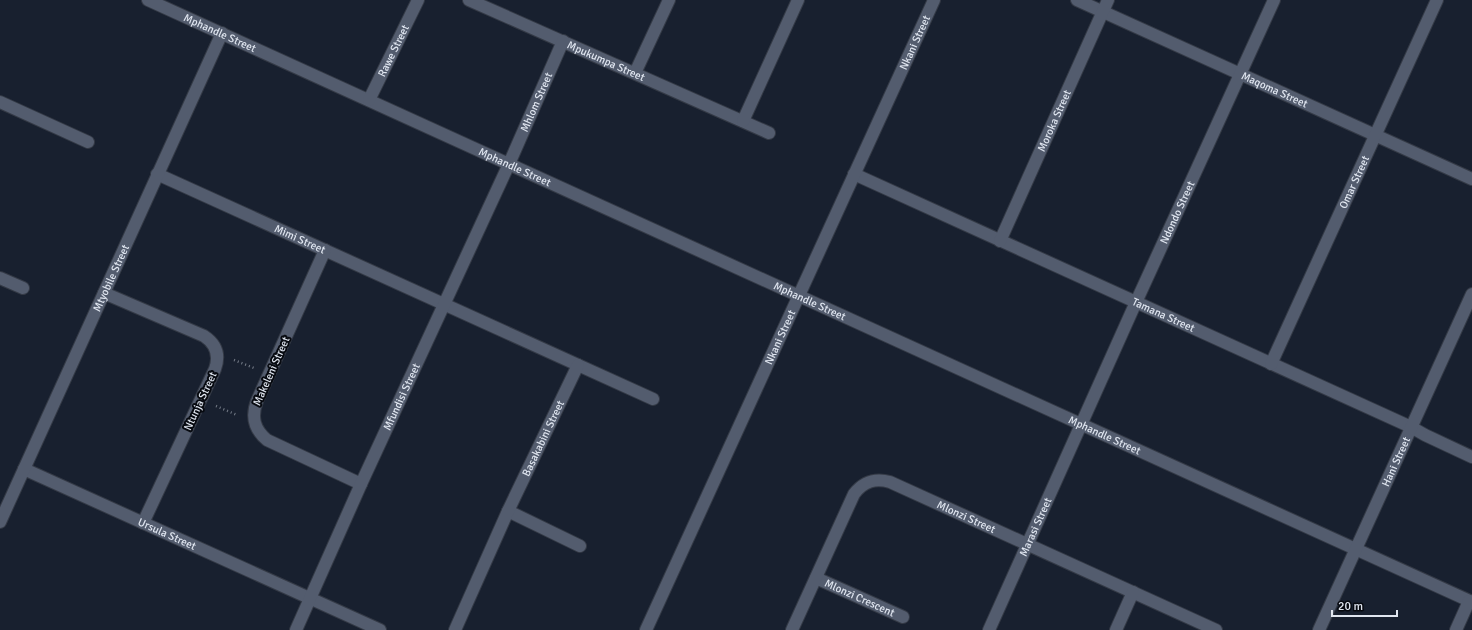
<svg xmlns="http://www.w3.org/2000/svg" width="1472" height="630" viewBox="0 0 1472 630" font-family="Signika,sans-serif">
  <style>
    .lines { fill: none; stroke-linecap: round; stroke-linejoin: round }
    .minor-casing { stroke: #343a46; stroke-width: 14 }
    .path { stroke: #767d89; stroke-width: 2.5; stroke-dasharray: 1 3; stroke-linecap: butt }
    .minor { stroke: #535c6e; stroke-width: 12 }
    .labels { text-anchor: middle; stroke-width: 4; stroke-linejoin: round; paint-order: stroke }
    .street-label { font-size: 11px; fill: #e0e6f0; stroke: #070a10 }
  </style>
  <rect width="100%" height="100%" fill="#18202f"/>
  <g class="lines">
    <defs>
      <g id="minor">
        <path id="s1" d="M148 0 1472 602"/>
        <path id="s2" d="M469 0 769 133"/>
        <path id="s3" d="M1077 0 1472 179"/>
        <path d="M635 73 669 0"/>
        <path id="s4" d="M369 100 418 0"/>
        <path d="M0 102 88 142"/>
        <path d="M743 121 798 0"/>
        <path id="s5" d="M157 174 653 399"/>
        <path id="s6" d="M854 174 1411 427 1425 435 1472 457"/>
        <path id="s7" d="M1000 241 1108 0"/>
        <path d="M325 250 257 401C251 417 254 429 267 440L361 484"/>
        <path d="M0 278 23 288"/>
        <path d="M104 293 204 336C216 344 220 355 215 369L143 523"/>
        <path id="s8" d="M1271 364 1437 0"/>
        <path id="s9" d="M24 469 380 630"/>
        <path d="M508 511 580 546"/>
        <path id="s10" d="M0 522 222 33"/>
        <path id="s11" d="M816 578 903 617"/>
        <path id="s12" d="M296 630 361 484 509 164 563 41"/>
        <path id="s13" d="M455 630 508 511 578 365"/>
        <path id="s14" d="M646 630 934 0"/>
        <path id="s15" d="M792 630 854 494C864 481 875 478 890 482L1216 630"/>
        <path id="s16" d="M989 630 1132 311 1274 0"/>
        <path d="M1116 630 1133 592"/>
        <path id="s17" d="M1319 630 1472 294"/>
        <path d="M1456 630 1469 601"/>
      </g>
    </defs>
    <use href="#minor" class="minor-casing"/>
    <path class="path" d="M234 360 254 368
      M216 406 237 415"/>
    <use href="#minor" class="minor"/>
  </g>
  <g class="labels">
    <g class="street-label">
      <text dy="4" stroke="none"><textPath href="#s1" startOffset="79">Mphandle Street</textPath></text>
      <text dy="4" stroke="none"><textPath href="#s14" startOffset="646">Nkani Street</textPath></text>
      <text dy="4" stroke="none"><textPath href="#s4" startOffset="55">Rawe Street</textPath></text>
      <text dy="4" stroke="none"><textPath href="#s2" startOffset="150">Mpukumpa Street</textPath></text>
      <text dy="4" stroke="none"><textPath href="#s3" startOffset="217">Maqoma Street</textPath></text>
      <text dy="4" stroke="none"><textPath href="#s12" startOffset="580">Mhlom Street</textPath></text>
      <text dy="4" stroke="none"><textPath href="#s7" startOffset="132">Moroka Street</textPath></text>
      <text dy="4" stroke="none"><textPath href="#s1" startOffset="403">Mphandle Street</textPath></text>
      <text dy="4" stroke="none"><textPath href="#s8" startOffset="200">Omar Street</textPath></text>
      <text dy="4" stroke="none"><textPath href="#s16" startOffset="458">Ndondo Street</textPath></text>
      <text dy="4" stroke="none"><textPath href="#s5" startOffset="157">Mimi Street</textPath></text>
      <text dy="4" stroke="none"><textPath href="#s10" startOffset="268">Mtyobile Street</textPath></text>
      <text dy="4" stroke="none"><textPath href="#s1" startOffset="727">Mphandle Street</textPath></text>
      <text dy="4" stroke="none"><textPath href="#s6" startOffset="340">Tamana Street</textPath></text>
      <text dy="4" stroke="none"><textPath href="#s14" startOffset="322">Nkani Street</textPath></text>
      <text transform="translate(271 371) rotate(-66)" y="4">Makeleni Street</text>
      <text dy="4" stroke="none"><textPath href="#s12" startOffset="256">Mfundisi Street</textPath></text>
      <text transform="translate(200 401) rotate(-65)" y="4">Ntunja Street</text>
      <text dy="4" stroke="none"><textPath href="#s1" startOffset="1051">Mphandle Street</textPath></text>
      <text dy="4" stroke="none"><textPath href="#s13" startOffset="211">Basakabini Street</textPath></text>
      <text dy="4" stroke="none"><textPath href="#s17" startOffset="185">Hani Street</textPath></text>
      <text dy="4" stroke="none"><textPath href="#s15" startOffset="274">Mlonzi Street</textPath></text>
      <text dy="4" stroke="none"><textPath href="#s16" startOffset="113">Marasi Street</textPath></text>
      <text dy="4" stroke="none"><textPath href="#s9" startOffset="157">Ursula Street</textPath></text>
      <text dy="4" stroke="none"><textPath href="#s11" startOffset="48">Mlonzi Crescent</textPath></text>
    </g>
  </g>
  <path d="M1332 610v6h65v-6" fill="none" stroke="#e0e6f0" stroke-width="2"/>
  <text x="1338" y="610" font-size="12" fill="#e0e6f0" stroke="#070a10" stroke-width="3" paint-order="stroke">20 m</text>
</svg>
